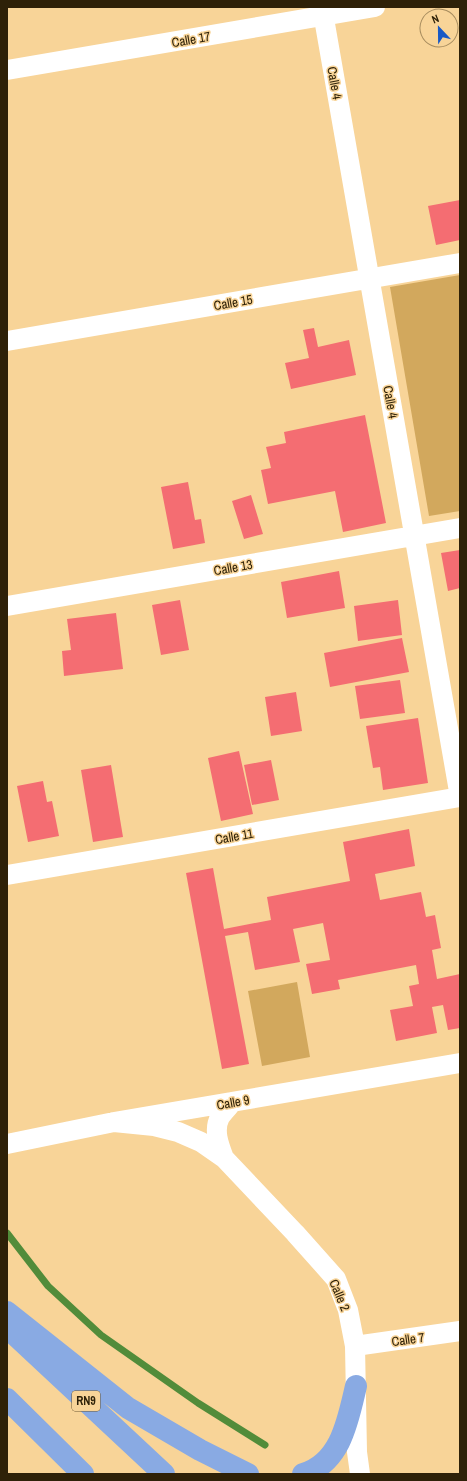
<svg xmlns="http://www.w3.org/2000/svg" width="467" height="1481" viewBox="0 0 467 1481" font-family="'Archivo Narrow',sans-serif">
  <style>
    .green { fill: #d2a85d }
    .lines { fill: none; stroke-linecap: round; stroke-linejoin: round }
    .stream { stroke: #528c3a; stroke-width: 7 }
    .building { fill: #f46d72 }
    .street { stroke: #fff; stroke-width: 20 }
    .highway { stroke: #89aae3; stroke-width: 22 }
    .labels { text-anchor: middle; stroke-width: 3; stroke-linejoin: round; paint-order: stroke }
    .shield { fill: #f8d498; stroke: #6b5733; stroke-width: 1 }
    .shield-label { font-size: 12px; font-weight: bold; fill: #2e2108 }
    .street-label { font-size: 13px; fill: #2e2108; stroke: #f8d498 }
  </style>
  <rect width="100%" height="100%" fill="#f8d498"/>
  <path class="green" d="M460 275V511L429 516 390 287Z
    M297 982 310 1057 262 1066 248 991Z"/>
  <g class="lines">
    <path class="stream" d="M7 1233 48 1286 101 1335 198 1403 265 1445"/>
  </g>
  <path class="building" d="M460 200V240L436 245 428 206Z
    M314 328 318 347 349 340 356 375 291 389 285 363 309 358 303 330Z
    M365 415 386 523 343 532 335 491 268 504 261 470 271 468 266 447 286 443 284 432Z
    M188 482 195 520 201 519 205 543 173 549 161 487Z
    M251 495 263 534 244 539 232 501Z
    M460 550V588L448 591 441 553Z
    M339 571 345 608 287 618 281 582Z
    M180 600 189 650 161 655 152 605Z
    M398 600 402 635 358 641 354 606Z
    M116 613 123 669 64 676 62 651 71 650 67 619Z
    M402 638 409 672 330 687 324 653Z
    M400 680 405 713 360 719 355 686Z
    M296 692 302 731 271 736 265 697Z
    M418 718 428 783 383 790 380 767 373 768 366 726Z
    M239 751 253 814 221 821 208 758Z
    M271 760 279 800 252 805 244 765Z
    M111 765 123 837 93 842 81 770Z
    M43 781 47 802 52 801 59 836 28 842 17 786Z
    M409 829 415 866 375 874 380 900 421 892 426 917 435 915 441 948 432 950 437 979 460 974V1028L448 1030 443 1005 432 1007 437 1033 396 1041 390 1010 413 1006 409 986 419 984 416 965 338 980 340 989 312 994 306 964 330 960 323 923 293 929 300 962 255 970 248 932 225 936 249 1064 222 1069 186 873 213 868 224 929 271 920 267 897 350 881 343 842Z"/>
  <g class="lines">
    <path class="street" d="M322 7 460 797
      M7 70 375 7
      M7 341 460 263
      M7 606 460 528
      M7 875 460 797
      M114 1122 154 1126 178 1132 201 1142 224 1158 295 1233 336 1279 348 1310 355 1346 357 1452 360 1474
      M7 1144 114 1122 460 1063
      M224 1158C219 1145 213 1130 220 1117 223 1112 229 1107 232 1102
      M355 1346 460 1331"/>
    <path class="highway" d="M7 1312 128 1408 200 1450 248 1474
      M14 1334 164 1474
      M7 1399 83 1474
      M303 1474C341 1463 348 1420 356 1386"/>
  </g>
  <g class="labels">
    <rect class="shield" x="72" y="1391" width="28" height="20" rx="3"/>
    <g class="shield-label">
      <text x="86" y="1405">RN9</text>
    </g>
    <g class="street-label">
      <text transform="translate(191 39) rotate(-10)" y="5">Calle 17</text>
      <text transform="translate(335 83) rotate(80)" y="5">Calle 4</text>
      <text transform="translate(233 302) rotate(-10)" y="5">Calle 15</text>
      <text transform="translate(391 402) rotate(80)" y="5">Calle 4</text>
      <text transform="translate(233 567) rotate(-10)" y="5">Calle 13</text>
      <text transform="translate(234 836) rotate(-10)" y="5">Calle 11</text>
      <text transform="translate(233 1102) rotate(-10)" y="5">Calle 9</text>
      <text transform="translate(340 1295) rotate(67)" y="5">Calle 2</text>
      <text transform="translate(408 1339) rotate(-8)" y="5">Calle 7</text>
    </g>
  </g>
  <rect width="467" height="1481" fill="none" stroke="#2e2108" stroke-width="16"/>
  <g transform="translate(439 28) rotate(338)"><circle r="19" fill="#f8d498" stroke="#a78c5e"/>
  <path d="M0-3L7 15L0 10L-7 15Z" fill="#1859c5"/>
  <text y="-6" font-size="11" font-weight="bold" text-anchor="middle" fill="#2e2108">N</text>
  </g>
</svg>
